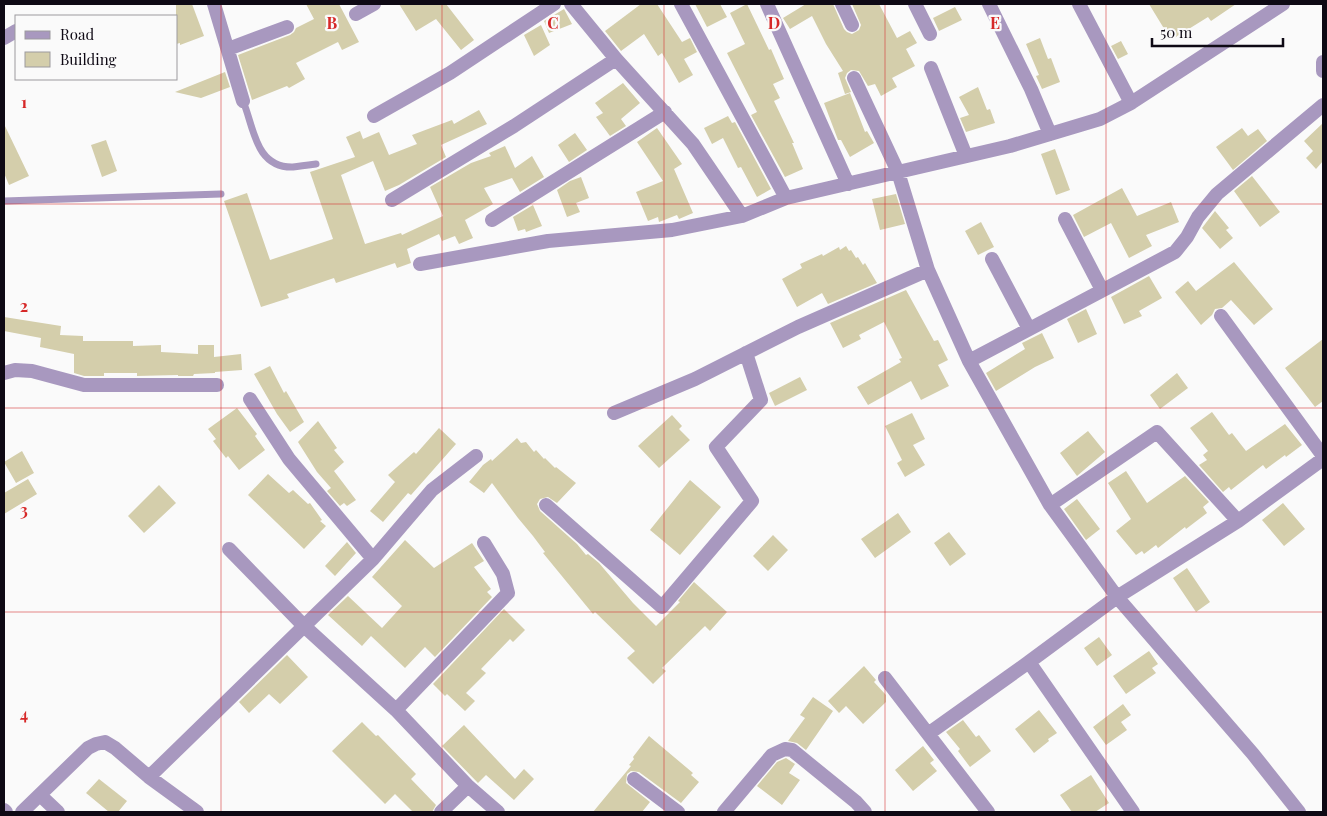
<svg xmlns="http://www.w3.org/2000/svg" width="1327" height="816" viewBox="0 0 1327 816" font-family="'Playfair Display',serif">
  <style>
    .building { fill: #d4ceab }
    .lines { fill: none; stroke-linecap: round; stroke-linejoin: round }
    .lane { stroke: #a898bf; stroke-width: 7 }
    .street { stroke: #a898bf; stroke-width: 14 }
    .grid { fill: none; stroke: #d62828; stroke-width: 1; stroke-opacity: 0.55 }
    .grid-label { font-size: 16px; text-anchor: middle; font-weight: bold; fill: #d62828; stroke: #fafafa; stroke-width: 4.5; stroke-linejoin: round; paint-order: stroke }
  </style>
  <rect width="100%" height="100%" fill="#fafafa"/>
  <path class="building" d="M176 4H192L204 36 180 45V43L176 44Z
    M306 4H339L359 42 342 50 338 42 296 63 305 79 289 88 287 86 252 100 238 55 290 35 294 32 296 28 314 19Z
    M399 4H446L474 40 461 50 436 19 416 31Z
    M641 4H657L682 42 690 38 697 52 684 59 693 75 679 83 662 53 658 56 644 34 621 51 605 31Z
    M695 4H720L727 17 707 27Z
    M747 4 769 50 771 49 784 79 773 84 780 98 774 101 794 143H792L803 169 785 177 751 115 757 112 727 53 745 44 730 13Z
    M806 4H833L844 29 847 32 852 34 859 30 861 25 852 4H879L897 38 910 31 917 43 906 49 915 66 892 78 897 87 881 96 875 84 868 86 859 71 851 70 847 73 845 78 851 92 845 94 838 73 843 71 826 44 812 16 790 29 783 18Z
    M1149 4H1236L1211 21 1208 17 1171 40Z
    M955 7 962 20 939 31 933 18Z
    M564 9 572 24 549 33 544 21Z
    M541 25 550 45 534 56 524 35Z
    M1040 38 1048 59 1051 58 1060 82 1042 89 1036 76 1039 75 1026 44Z
    M1121 41 1128 54 1118 59 1111 46Z
    M225 72 230 87 201 98 175 92Z
    M623 83 640 103 621 119 626 126 610 136 596 117 603 113 595 103Z
    M978 87 987 110 990 109 995 123 966 132 960 118 969 115 959 97Z
    M850 93 865 132 867 131 874 143 850 157 841 140H838L824 103Z
    M479 110 487 124 441 145 446 157 399 185 385 191 373 161 341 175 365 244 401 233 402 235 443 216 430 187 471 163 491 156 489 153 505 146 515 168 532 156 544 177 520 192 512 178 484 188 493 204 465 220 473 238 459 244 455 236 442 241 439 234 407 249 411 263 397 268 395 263 336 283 334 278 287 294 289 298 261 307 224 201 247 193 270 260 333 239 310 172 355 157 346 137 360 131 363 139 379 132 389 155 417 144 412 135 452 120 454 124Z
    M728 116 732 123 735 122 771 189 757 197 741 167 738 168 723 138 712 144 704 128Z
    M1323 123V161L1316 169 1306 158 1313 151 1304 141Z
    M4 124 29 176 9 185 4 173Z
    M657 128 682 164 674 169 693 213 679 219 677 215 659 222 658 217 648 221 636 192 663 181 637 142Z
    M1242 128 1248 136 1258 129 1267 141 1233 170 1216 147Z
    M575 133 587 150 569 162 558 145Z
    M106 140 117 171 102 177 91 145Z
    M1055 149 1070 190 1056 195 1041 154Z
    M1252 176 1280 212 1260 227 1234 191Z
    M581 177 589 198 576 203 580 212 567 217 557 190 570 181Z
    M1122 188 1137 216 1171 202 1179 222 1146 235 1152 246 1129 258 1111 223 1084 237 1073 215Z
    M896 194 905 224 880 230 872 199Z
    M533 205 542 226 526 232 525 229 518 231 513 217Z
    M1215 211 1229 228 1226 230 1233 238 1220 249 1202 228Z
    M981 222 994 247 978 255 965 231Z
    M846 246 849 251 851 250 856 258 858 257 863 265 865 263 877 283 828 304 822 293 797 307 782 279 802 268 800 264 822 254 823 256 839 247 840 250Z
    M1234 262 1273 309 1254 325 1231 300 1222 308 1215 309 1212 315 1201 325 1175 292 1188 281 1196 291Z
    M1149 276 1162 298 1139 311 1142 316 1124 324 1111 297Z
    M906 290 934 341 938 340 948 360 938 365 949 386 921 400 911 381 868 405 857 387 901 362 899 359 902 358 884 322 859 335 861 339 843 348 830 323Z
    M1086 309 1097 334 1078 343 1067 319Z
    M4 317 61 326 60 335 83 336V341H133V346L161 345V352L198 354V345H214V357L241 354 242 370 215 372V373L194 374 193 376H178V375L137 376V373H104V376H84L74 373V354L40 347 41 338 4 331Z
    M1042 333 1054 358 1035 367 996 391 986 373 1025 349 1022 343Z
    M1323 339V401L1315 407 1285 368Z
    M270 366 284 393 286 391 304 422 290 432 277 414 254 374Z
    M1177 373 1188 388 1160 409 1150 395Z
    M800 377 807 390 775 406 769 393Z
    M237 408 257 434 255 436 265 450 239 470 228 456 226 458 213 441 216 439 208 429Z
    M1212 412 1229 435 1232 433 1246 451 1285 424 1302 445 1286 457 1285 455 1266 469 1263 465 1231 490 1229 487 1223 492 1199 465 1207 460 1203 455 1208 451 1190 428Z
    M912 413 925 439 913 445 925 465 905 477 897 463 902 460 885 426Z
    M672 415 682 426 679 429 690 440 659 468 638 446Z
    M318 421 337 448 334 450 344 462 334 471 356 500 347 506 344 503 340 506 327 491 331 488 317 472 298 442Z
    M439 428 456 444 411 495 408 493 383 522 370 511 395 482 388 475 414 452 416 454Z
    M1088 431 1105 452 1077 476 1060 453Z
    M517 438 521 443 526 442 534 452 536 450 544 459 545 458 555 468 556 467 576 483 557 503 548 497 540 499 537 504 540 511 577 544 586 555 588 554 599 563 633 603 656 626 680 602 678 601 694 582 727 612 710 631 705 626 662 668 666 671 653 684 627 658 635 651 595 612 593 614 543 553 545 552 533 536 518 518 492 483 484 493 469 482 483 465 491 459 492 461Z
    M22 451 34 473 16 483 4 462Z
    M1126 471 1147 503 1185 476 1209 502 1203 507 1207 513 1186 529 1185 527 1158 548 1156 545 1144 554 1142 551 1136 555 1116 531 1131 519 1108 483Z
    M268 474 289 493 293 490 308 504 310 503 322 520 320 521 326 526 304 549 248 495Z
    M28 479 37 494 4 514V493Z
    M690 480 721 507 680 555 650 530Z
    M159 485 176 503 144 533 128 516Z
    M1077 499 1100 529 1086 540 1064 509Z
    M1283 503 1305 529 1284 546 1262 520Z
    M898 513 911 532 875 558 861 539Z
    M949 532 966 554 950 566 934 543Z
    M773 535 788 550 768 571 753 556Z
    M405 540 434 568 472 543 484 561 474 567 491 589 487 592 492 597 435 657 425 647 405 668 371 636 362 646 328 615 348 596 382 628 402 606 372 577Z
    M347 542 356 553 335 576 325 566Z
    M1187 568 1210 602 1196 612 1173 578Z
    M504 609 525 630 513 642 510 639 481 669 486 673 466 693 475 701 465 711 447 694 445 696 433 684Z
    M1099 637 1112 655 1097 666 1084 648Z
    M1149 651 1158 664 1152 668 1156 673 1126 694 1113 676Z
    M287 655 308 677 280 704 269 694 249 713 239 702Z
    M864 666 876 680 874 682 886 695V702L863 724 846 706 839 713 828 701Z
    M813 697 833 711 806 750 797 743 788 741 805 718 800 715Z
    M1123 704 1131 715 1121 722 1127 730 1106 745 1093 727Z
    M1039 710 1057 733 1048 739 1049 741 1034 753 1015 729Z
    M963 720 976 737 979 735 991 751 970 767 958 751 960 749 946 732Z
    M362 722 376 736 378 735 416 774 411 779 436 805 432 812H413L395 794 385 804 332 751Z
    M464 725 515 779 524 769 534 779 514 800 486 775 478 783 442 746Z
    M649 736 693 773 691 775 699 782 681 803 639 772 631 771 627 774 626 783 650 802 642 812H593L631 766 629 765 634 759 633 757Z
    M923 746 934 760 930 763 937 771 913 791 895 770Z
    M786 758 795 764 789 773 800 780 782 805 757 786 777 762Z
    M1091 775 1109 803 1095 812H1072L1060 795Z
    M99 779 127 801 118 812H109L86 793Z"/>
  <g class="lines">
    <path class="lane" d="M243 101C254 127 255 168 293 167 300 166 308 165 316 164
      M4 201 221 194"/>
    <path class="street" d="M214 4 243 101
      M571 4 616 59
      M681 4 786 198 1010 146 1100 119 1131 103 1079 4
      M767 4 848 184
      M842 4 852 25
      M915 4 930 34
      M989 4 1031 89 1050 134
      M356 14 374 4
      M4 38 16 31
      M228 49 287 27
      M1323 62V71
      M931 68 966 156
      M854 78 898 172 928 270
      M1131 103 1283 4
      M374 116 450 73 554 4
      M392 200 514 126 616 59 693 144 742 216
      M1065 219 1102 290
      M492 220 665 112
      M992 259 1029 329
      M420 264 548 241 672 230 742 216 786 198
      M1221 316 1323 456
      M969 361 1175 252 1187 237 1198 217 1217 194 1323 105
      M4 373 15 370 32 371 84 385H217
      M250 399 289 459 373 559
      M614 413 695 379 798 327 928 270 969 361 1050 505 1117 597 1253 754 1299 812
      M546 505 662 607 752 501 716 447 761 400 746 353
      M1050 505 1157 432 1238 521
      M229 549 304 626 396 710 468 786 498 812
      M885 678 988 812
      M396 710 508 593 503 574 484 543
      M928 734 1029 662
      M149 777 373 559 432 490 476 456
      M634 779 678 812
      M40 795 58 812
      M4 810 6 812
      M22 812 88 748 96 744 105 742 115 748 149 777 197 812
      M441 812 468 786
      M724 812 772 755 785 749 792 750 856 802 865 812
      M1133 812 1029 662 1117 597 1238 521 1323 459"/>
  </g>
  <path class="grid" d="M221 4V812M442 4V812M664 4V812M885 4V812M1106 4V812M4 204H1323M4 408H1323M4 612H1323"/>
  <g class="grid-label">
    <text x="332" y="29">B</text>
    <text x="553" y="29">C</text>
    <text x="774" y="29">D</text>
    <text x="995" y="29">E</text>
    <text x="24" y="108">1</text>
    <text x="24" y="312">2</text>
    <text x="24" y="516">3</text>
    <text x="24" y="720">4</text>
  </g>
  <rect width="1327" height="816" fill="none" stroke="#0e0914" stroke-width="10"/>
  <rect x="15" y="15" width="162" height="65" fill="#fafafa" stroke="#9c9a9e"/>
  <rect x="25" y="31" width="25" height="8" fill="#a898bf" stroke="#9c9a9e"/>
  <text x="60" y="40" font-size="15" fill="#0e0914">Road</text>
  <rect x="25" y="52" width="25" height="15" fill="#d4ceab" stroke="#9c9a9e"/>
  <text x="60" y="65" font-size="15" fill="#0e0914">Building</text>
  <path d="M1152 38v8h131v-8" fill="none" stroke="#0e0914" stroke-width="2.5"/>
  <text x="1160" y="38" font-size="15" fill="#0e0914" stroke="#fafafa" stroke-width="4" paint-order="stroke">50 m</text>
</svg>
